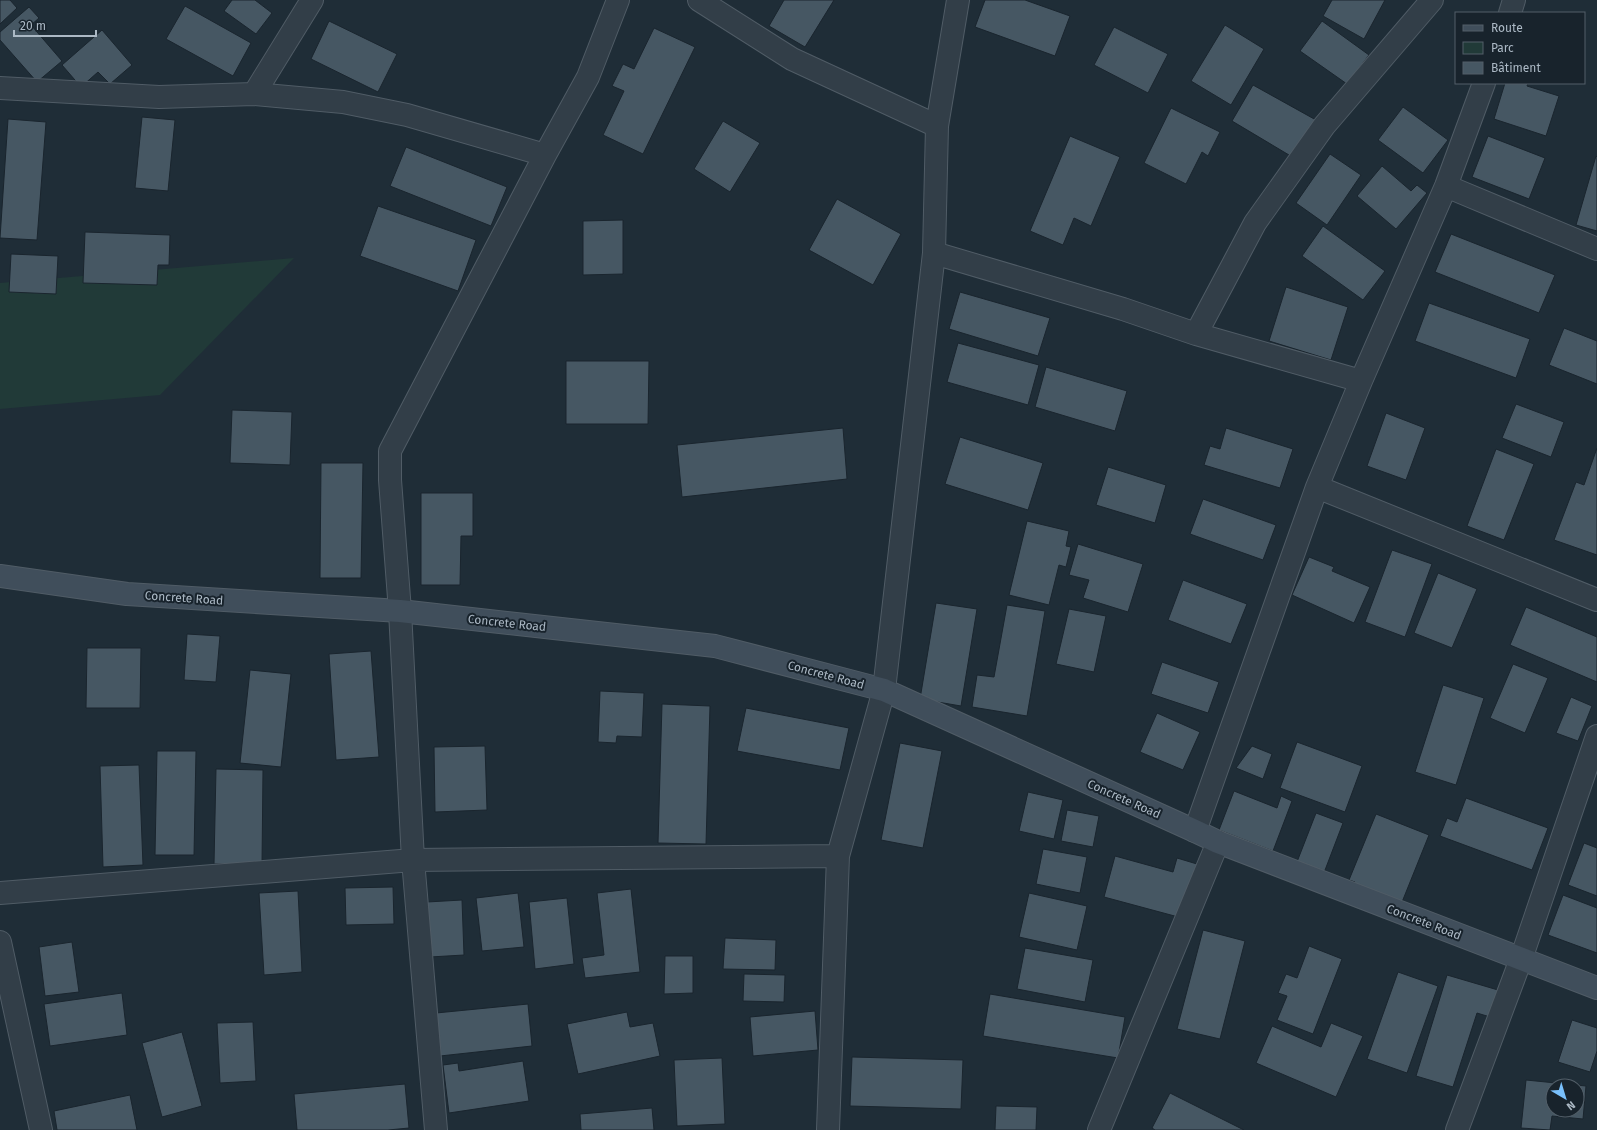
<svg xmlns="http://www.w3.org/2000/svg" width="1597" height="1130" viewBox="0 0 1597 1130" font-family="'Fira Sans',sans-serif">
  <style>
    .green { fill: #213a38 }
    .building { fill: #465763; stroke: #1a252e; fill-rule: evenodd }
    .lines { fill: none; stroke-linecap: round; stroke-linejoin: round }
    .street-casing { stroke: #505c66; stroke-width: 24 }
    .secondary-casing { stroke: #505c66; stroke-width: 24 }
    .street { stroke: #323e48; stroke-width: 22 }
    .secondary { stroke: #404e5b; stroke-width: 22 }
    .labels { text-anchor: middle; stroke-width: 4; stroke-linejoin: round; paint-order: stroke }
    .street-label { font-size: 12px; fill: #acb9c5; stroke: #18232c }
  </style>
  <rect width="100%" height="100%" fill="#1f2d37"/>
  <path class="green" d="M294 258 160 395 0 409V283Z"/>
  <path class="building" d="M0 0H10L17 8 0 24Z
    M232 0H255L272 13 256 34 224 11Z
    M784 0H834L805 47 769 26Z
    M985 0H1025L1070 16 1055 56 975 27Z
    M1332 0H1385L1364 39 1323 16Z
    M185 6 251 43 233 76 166 39Z
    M29 7 39 18 31 25 62 61 37 82 0 40V32Z
    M329 21 397 54 378 92 311 59Z
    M1322 21 1369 55 1347 84 1300 51Z
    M1225 25 1264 49 1231 105 1191 81Z
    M1114 27 1168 54 1148 93 1094 65Z
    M654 28 695 47 643 154 603 135 624 91 612 86 623 64 634 69Z
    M102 30 132 65 110 84 98 72 81 87 62 65Z
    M1505 83H1528L1527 86 1559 96 1546 136 1494 119Z
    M1253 85 1316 120 1294 158 1232 121Z
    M1403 107 1448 140 1423 173 1378 140Z
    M1171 108 1220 132 1208 156 1202 152 1186 184 1144 163Z
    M142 117 175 120 168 191 135 188Z
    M8 119 46 122 37 240 0 238Z
    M723 121 760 143 730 192 694 169Z
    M1070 136 1120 157 1091 226 1074 218 1063 245 1030 231Z
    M1488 136 1545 158 1529 199 1472 177Z
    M406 147 507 187 491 226 390 186Z
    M1330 154 1361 175 1327 225 1296 203Z
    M1596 156 1597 157V231L1576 225Z
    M1382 166 1411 191 1417 185 1427 193 1396 229 1357 196Z
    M837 199 901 234 873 285 809 250Z
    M378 206 476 240 458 291 360 256Z
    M623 220V274L583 275V221Z
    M1323 226 1385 271 1363 300 1302 256Z
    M85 232 170 235 169 265H158L157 285 83 283Z
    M1451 234 1555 275 1539 313 1435 272Z
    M11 254 58 256 56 294 9 292Z
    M1286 287 1348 307 1331 360 1269 341Z
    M960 292 1050 318 1038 356 949 329Z
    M1429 303 1530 339 1516 378 1415 341Z
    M1564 328 1597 341V384L1549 365Z
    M958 343 1039 365 1028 405 947 382Z
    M566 361H649L648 424H566Z
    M1046 367 1127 391 1115 431 1035 407Z
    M1516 404 1564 422 1551 457 1502 438Z
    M232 410 292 412 290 465 230 463Z
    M1386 413 1425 428 1406 480 1367 466Z
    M843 428 847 479 682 497 677 445Z
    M1226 428 1293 449 1280 488 1204 465 1210 446 1220 449Z
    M960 437 1043 463 1028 510 945 484Z
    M1597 448V555L1554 540 1576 482 1584 485Z
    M1496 449 1534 464 1504 540 1467 526Z
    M321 463H363L361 578H320Z
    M1108 467 1166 485 1155 523 1096 505Z
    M421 493H473V536H461L460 585H421Z
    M1203 499 1276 525 1263 560 1190 534Z
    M1027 521 1069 531 1066 546 1071 547 1066 567 1059 565 1049 605 1009 595Z
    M1078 544 1143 564 1128 612 1083 598 1089 580 1069 575Z
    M1392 550 1432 564 1405 637 1365 622Z
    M1309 557 1334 567 1332 571 1370 587 1354 623 1292 595Z
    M1438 573 1477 589 1452 648 1414 633Z
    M1183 580 1247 604 1231 644 1168 620Z
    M936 603 977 609 961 706 920 699Z
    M1007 605 1045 611 1027 716 972 707 977 675 994 677Z
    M1526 607 1597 637V682L1510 645Z
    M1069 609 1106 616 1094 672 1056 664Z
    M187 634 220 636 216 682 184 680Z
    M87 648H141L140 708H86Z
    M371 651 379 757 336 760 329 654Z
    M1162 662 1219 682 1208 713 1151 694Z
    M1513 664 1548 678 1525 733 1490 718Z
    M250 670 291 674 281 767 240 763Z
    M1443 685 1484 698 1456 785 1415 772Z
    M600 691 644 693 642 737 617 736 616 743 598 742Z
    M1571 697 1592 706 1578 741 1556 733Z
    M662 704 710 706 706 844 658 843Z
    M746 708 849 728 840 770 737 751Z
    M1157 713 1200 732 1183 770 1140 752Z
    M1297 742 1362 766 1345 812 1280 788Z
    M900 743 942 751 923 848 881 840Z
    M485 746 487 810 435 812 434 747Z
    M1252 746 1272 754 1263 779 1236 768Z
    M157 751H196L194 855H155Z
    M139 765 143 865 103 867 100 766Z
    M216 769 263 770 262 864H214Z
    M1234 791 1277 808 1281 796 1292 801 1273 851 1219 830Z
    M1028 792 1063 800 1054 839 1019 831Z
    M1466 798 1548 828 1532 870 1440 836 1447 818 1457 822Z
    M1067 810 1099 816 1093 847 1061 841Z
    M1316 813 1343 823 1322 878 1295 867Z
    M1376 814 1429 835 1396 917 1348 899 1355 882 1349 880Z
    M1584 843 1597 848V896L1568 885Z
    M1043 849 1087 857 1080 893 1036 884Z
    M1115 856 1173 872 1177 858 1197 864 1182 918 1104 897Z
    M393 887 394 924 346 925 345 888Z
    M631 889 640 972 585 978 582 958 604 955 597 893Z
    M298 891 302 972 264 975 259 893Z
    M518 893 524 947 482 951 476 898Z
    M1029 893 1087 906 1077 950 1019 937Z
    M1563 895 1597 908V953L1548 935Z
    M567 898 574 964 535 969 529 902Z
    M462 900 464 955 430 957 427 902Z
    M1203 930 1245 941 1220 1039 1177 1029Z
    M725 938 776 940 775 970 723 969Z
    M72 942 79 992 45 996 39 947Z
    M1309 946 1342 959 1313 1034 1277 1020 1287 996 1278 993 1286 974 1297 978Z
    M1025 948 1093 960 1085 1002 1017 989Z
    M665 956H693V993L664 994Z
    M1398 972 1438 986 1407 1073 1367 1059Z
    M744 974 785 975 784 1002 743 1001Z
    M1447 975 1498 990 1490 1017 1477 1013 1453 1087 1416 1076Z
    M122 993 127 1035 50 1046 44 1004Z
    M990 994 1125 1017 1118 1058 983 1036Z
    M528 1004 532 1046 440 1056 436 1013Z
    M815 1011 818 1050 753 1056 750 1017Z
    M627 1012 630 1027 653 1023 660 1056 578 1074 567 1024Z
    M1572 1020 1597 1028V1051L1590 1072 1558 1062Z
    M253 1022 256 1081 220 1083 217 1023Z
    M1331 1023 1363 1036 1336 1097 1256 1063 1272 1026 1321 1047Z
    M182 1032 202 1106 162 1117 142 1043Z
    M852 1057 963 1060 961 1109 850 1106Z
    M722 1058 725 1124 677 1126 674 1060Z
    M523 1061 529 1101 449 1113 443 1065 458 1063 459 1071Z
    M1526 1080 1586 1086 1583 1119 1552 1116 1550 1130 1521 1128ZM1553 1086H1577V1110H1553Z
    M405 1084 409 1128 388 1130H297L294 1094Z
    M1170 1093 1244 1130H1155L1152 1128Z
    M130 1095 137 1130H57L54 1111Z
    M996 1106 1037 1107 1036 1130H995Z
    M652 1108 654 1130H581L580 1114Z"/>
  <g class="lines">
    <defs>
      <path id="street" d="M699 0 792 59 937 126
        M1510 13 1514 0
        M0 88 159 97 254 94 312 0
        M254 94 343 102 407 115 545 155
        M1446 186 1597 249
        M934 253 1123 309 1196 334 1361 381
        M1196 334 1255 223 1324 126 1432 0
        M1317 487 1597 600
        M1195 831 1317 487 1361 381 1446 186 1484 83
        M0 893 413 860 838 856
        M0 942 41 1130
        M436 1130 413 860 400 611 390 480V451L545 155 588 77 618 0
        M828 1130 838 856 884 690 934 253 937 126 958 0
        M1099 1130 1218 842
        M1457 1130 1521 959 1597 736"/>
      <path id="secondary" d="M0 576 127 594 400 611 715 646 884 690 1195 831 1218 842 1597 988"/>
    </defs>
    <use href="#street" class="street-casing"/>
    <use href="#secondary" class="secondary-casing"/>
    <use href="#street" class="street"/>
    <use href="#secondary" class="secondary"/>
  </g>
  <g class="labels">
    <g class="street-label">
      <text transform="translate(184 598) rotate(4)" y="4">Concrete Road</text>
      <text transform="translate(507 623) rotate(6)" y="4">Concrete Road</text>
      <text transform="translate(826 675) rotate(15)" y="4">Concrete Road</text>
      <text transform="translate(1124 799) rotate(24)" y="4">Concrete Road</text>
      <text transform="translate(1424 922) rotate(21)" y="4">Concrete Road</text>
    </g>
  </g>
  <rect x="1455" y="12" width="130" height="72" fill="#18232c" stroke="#535f69"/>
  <rect x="1463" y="25" width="20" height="6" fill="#404e5b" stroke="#535f69"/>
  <text x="1491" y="32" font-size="12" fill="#acb9c5">Route</text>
  <rect x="1463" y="42" width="20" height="12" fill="#213a38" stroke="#535f69"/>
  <text x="1491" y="52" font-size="12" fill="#acb9c5">Parc</text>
  <rect x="1463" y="62" width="20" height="12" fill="#465763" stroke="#535f69"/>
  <text x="1491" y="72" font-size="12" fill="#acb9c5">Bâtiment</text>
  <g transform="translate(1565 1098) rotate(142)"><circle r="19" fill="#18232c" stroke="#535f69"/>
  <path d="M0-3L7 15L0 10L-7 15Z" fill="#79c0fc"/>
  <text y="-6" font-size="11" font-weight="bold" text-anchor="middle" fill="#acb9c5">N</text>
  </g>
  <path d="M14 30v6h82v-6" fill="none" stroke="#acb9c5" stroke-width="2"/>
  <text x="20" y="30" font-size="12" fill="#acb9c5" stroke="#18232c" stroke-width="3" paint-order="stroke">20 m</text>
</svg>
